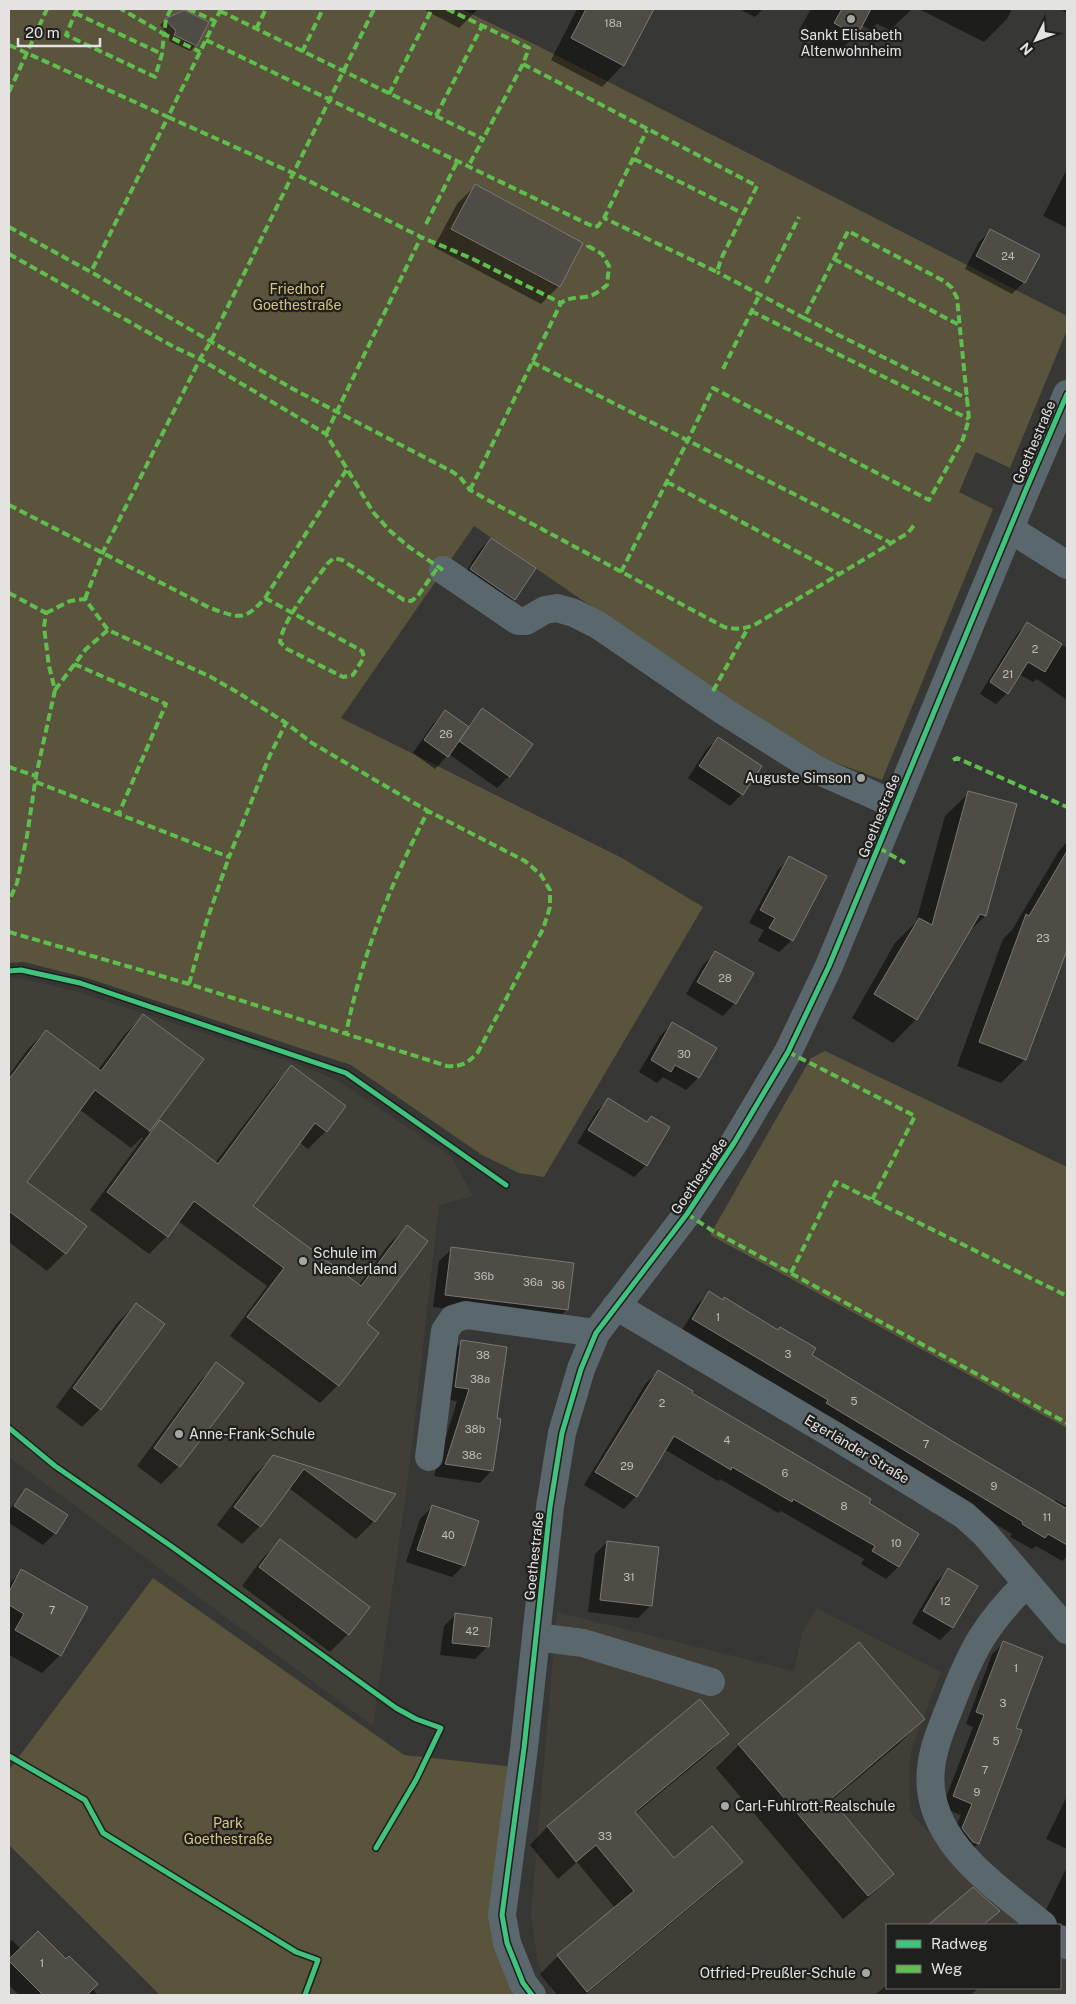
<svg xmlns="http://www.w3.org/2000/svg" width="1076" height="2004" viewBox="0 0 1076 2004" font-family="'Public Sans',sans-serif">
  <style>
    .built { fill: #413e37 }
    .green { fill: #5a543c }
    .shadow { fill: #0007 }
    .building { fill: #4e4c44; stroke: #787877 }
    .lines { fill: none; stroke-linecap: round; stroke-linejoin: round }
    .minor { stroke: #5a676c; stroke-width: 28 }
    .quiet { stroke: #5fbe4e; stroke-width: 4; stroke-dasharray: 8 4; stroke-linecap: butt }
    .cycleway-casing { stroke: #1f1f1e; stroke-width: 8 }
    .cycleway { stroke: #40c37c; stroke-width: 5 }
    .poi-dot { fill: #a7a7a6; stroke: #1f1f1e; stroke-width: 2 }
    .labels { text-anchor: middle; stroke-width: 4.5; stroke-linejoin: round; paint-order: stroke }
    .number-label { font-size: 11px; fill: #bebdba }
    .poi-label { font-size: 14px; fill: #e4e3e2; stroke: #1f1f1e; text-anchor: start }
    .park-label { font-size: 14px; fill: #dac47f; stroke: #1f1f1e }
    .street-label { font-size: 14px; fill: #e4e3e2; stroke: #1f1f1e }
  </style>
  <rect width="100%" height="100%" fill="#373736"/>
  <path class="built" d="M9 978H19L72 990 293 1062 335 1079 451 1156 473 1196 439 1205 408 1478 373 1726 9 1457Z
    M816 1608 941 1672 912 1747 909 1763V1798L911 1813 966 1873 1028 1925H887V1988H1060V1953L1067 1959V1995H554L538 1964 531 1914 557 1612 794 1671 802 1634Z"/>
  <path class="green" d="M9 9H461L536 45 1067 316V330L1010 468 976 452 959 492 993 509 882 780 799 749 474 526 341 718 622 858 703 907 544 1177 519 1173 482 1155 351 1065 87 978 24 962 9 963Z
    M825 1051 1067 1167V1428L710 1235 811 1058Z
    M153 1578 404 1755 514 1767 496 1946 524 1995H160L9 1845V1770Z"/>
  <path class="shadow" d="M423 9H478L459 28Z
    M577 9H653L623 65 602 87 551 60Z
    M739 9H763L755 17Z
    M811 9H912L890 30 877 24 871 30 861 25 856 35 832 58 811 47 816 39 799 30Z
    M919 9H1012L1007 19 984 42Z
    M1060 9H1067V13Z
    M184 11 196 45 190 51 169 41 170 37 160 25 165 20Z
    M1067 169V228L1043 216Z
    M475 186 582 243 559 286 541 304 434 247 457 204Z
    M991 230 1024 282 1012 294 965 269 979 242Z
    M491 539 514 599 502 611 459 582 479 551Z
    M1027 623 1067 648V700L1037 679 1033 682 1019 674 1007 693 996 704 980 694 1017 634Z
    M483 710 509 776 497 788 449 754 435 769 413 753 433 724 445 712 467 727Z
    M718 738 742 794 730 806 688 778 706 750Z
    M969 793 1015 805 985 916 966 935 916 1019 893 1043 852 1018 895 943 916 922 945 816Z
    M1067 842V948L1025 1059 1001 1083 957 1066 1003 939 1012 930 1059 851Z
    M790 858 826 877 792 940 779 952 758 941 764 930 749 923 778 870Z
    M715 953 752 974 735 1003 723 1016 686 994 703 965Z
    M143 1016 202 1060 148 1132 149 1133 160 1122 215 1163 274 1085 292 1067 326 1131 308 1149 299 1142 251 1206 358 1286 389 1244 407 1226 338 1385 320 1403 230 1336 267 1286 178 1221 167 1236 149 1254 90 1210 143 1138 142 1137 131 1148 80 1110 26 1182 65 1253 47 1271 9 1242V1075L28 1049 46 1031 98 1070 125 1034Z
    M672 1024 715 1048 698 1078 686 1090 663 1077 657 1083 639 1072 660 1036Z
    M608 1100 646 1122 651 1117 646 1165 634 1177 577 1143 596 1112Z
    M452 1249 567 1309 555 1322 433 1307 439 1261Z
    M709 1293 1053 1503 1056 1500 1067 1506V1556L1062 1561 1036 1546 1032 1549 1010 1537 1012 1534 815 1415 681 1332 697 1305Z
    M136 1304 100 1409 82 1427 56 1407 118 1322Z
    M462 1342 492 1470 480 1483 434 1476 457 1401 443 1399 450 1354Z
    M217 1364 179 1466 161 1484 137 1466 199 1382Z
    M659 1371 917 1535 898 1567 886 1579 861 1564 864 1559 781 1511 778 1513 720 1479 718 1481 664 1449 636 1496 624 1509 584 1485 646 1383Z
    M274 1456 394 1495 374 1521 356 1539 289 1488 260 1526 242 1544 217 1525 255 1474Z
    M26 1490 55 1533 43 1545 9 1523V1510Z
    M432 1507 464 1565 452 1577 406 1562 420 1519Z
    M280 1541 368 1607 348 1634 330 1652 242 1586 262 1559Z
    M607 1542 650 1606 638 1618 588 1612 595 1554Z
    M948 1570 976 1586 952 1628 940 1640 912 1623 936 1582Z
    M22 1571 60 1655 42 1673 9 1655V1584Z
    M456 1614 487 1647 475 1659 440 1655 444 1626Z
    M1004 1643 1014 1729 1021 1731 978 1844 966 1855 951 1840 961 1815 942 1808 973 1727 966 1724 992 1654Z
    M699 1700 727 1734 710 1752 635 1814 673 1860 741 1862 723 1880 585 1995H557L540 1974 558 1956 615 1908 577 1862 558 1879 530 1845 547 1827Z
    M923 1719 900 1743 831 1801 893 1874 869 1897 843 1919 716 1768 739 1745Z
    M1067 1796V1849L1046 1839Z
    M1067 1867V1935L1060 1931V1925H1048L1040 1922Z
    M999 1911 984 1925H932L942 1915Z
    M12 1940 21 1949 92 1989 98 1995H19L9 1985V1943Z
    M887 1985V1988H979L970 1995H875Z"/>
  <path class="building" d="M586 9H654L624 66 571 38Z
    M842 9H871L857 36 834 23Z
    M184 10 209 22 197 46 174 35 176 31 165 19Z
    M475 184 583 243 560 287 451 229Z
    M990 229 1040 255 1025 283 976 256Z
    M491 538 536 568 515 600 470 569Z
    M1027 622 1062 644 1045 672 1028 662 1008 694 990 682Z
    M482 708 533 744 510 777 459 741Z
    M445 710 469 727 448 757 424 740Z
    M718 737 762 766 743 795 699 766Z
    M968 791 1017 804 986 916 980 914 917 1020 874 994 919 918 932 925Z
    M1067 851V950L1026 1060 979 1042 1026 914 1029 916Z
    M789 856 827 876 793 941 769 928 775 918 760 910Z
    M715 951 754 973 736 1004 697 982Z
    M143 1014 204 1059 150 1131 95 1090 27 1182 87 1226 66 1254 9 1211V1079L46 1030 101 1071Z
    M672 1022 717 1048 699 1078 675 1065 671 1072 651 1060Z
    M291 1065 346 1106 327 1132 315 1123 253 1206 361 1286 407 1225 428 1241 367 1323 379 1333 339 1386 247 1317 284 1268 194 1201 168 1237 107 1192 160 1120 218 1164Z
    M608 1098 647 1122 651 1116 670 1127 647 1166 588 1130Z
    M451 1247 574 1263 568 1310 445 1295Z
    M709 1291 723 1300 724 1297 778 1330 780 1327 816 1348 812 1355 952 1441 1067 1509V1545L1048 1534 1045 1538 1022 1524 1023 1522 826 1403 828 1400 692 1319Z
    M136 1303 165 1324 101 1410 73 1388Z
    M461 1340 507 1347 497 1418 501 1419 493 1471 445 1464 469 1389 455 1387Z
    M216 1362 244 1383 180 1467 154 1448Z
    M658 1370 693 1391 692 1393 871 1499 869 1503 919 1534 899 1567 872 1551 875 1546 793 1499 792 1502 732 1467 731 1470 674 1436 637 1497 595 1472Z
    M273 1455 305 1465 396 1494 375 1522 304 1469 261 1527 234 1507Z
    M26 1488 68 1515 56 1534 14 1506Z
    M432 1505 479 1521 465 1566 417 1550Z
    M280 1539 370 1607 349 1635 259 1567Z
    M607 1541 659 1547 652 1606 600 1600Z
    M948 1568 978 1586 953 1628 923 1611Z
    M21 1569 88 1607 61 1656 15 1630 24 1614 9 1605V1592Z
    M455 1613 492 1618 489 1647 452 1643Z
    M1003 1641 1043 1657 1016 1728 1022 1730 979 1844 973 1842 962 1828 972 1804 953 1796 984 1715 976 1712Z
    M859 1642 925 1719 831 1799 894 1874 868 1896 738 1744Z
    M700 1699 729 1734 635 1812 674 1858 712 1826 743 1862 587 1992 557 1955 634 1891 596 1845 576 1862 547 1826Z
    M973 1887 1000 1911 983 1925H928Z
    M38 1931 66 1959 69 1956 98 1984 87 1995H43L9 1961V1959Z"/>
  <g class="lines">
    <path class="minor" d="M1010 529 1067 565
      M443 570 518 621H526L545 610 557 608 574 613 598 625 722 710 817 770 896 805
      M616 1306 837 1437 964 1515 984 1533 1067 1630
      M429 1457 445 1331 453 1319 466 1315 596 1333
      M1027 1583C986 1623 971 1651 951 1704 943 1725 933 1746 931 1769 923 1840 996 1886 1043 1925
      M536 1637 583 1643 711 1682
      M1060 1939 1067 1945
      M532 1995 523 1983 507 1943 502 1915 524 1748 550 1507 562 1433 581 1369 596 1333 687 1214 734 1143 788 1052 829 966 1025 492 1067 394"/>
    <path class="quiet" d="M77 9 66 35 155 77 162 54 164 34 121 9
      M171 9 166 19 164 34 200 52
      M188 9 215 21
      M221 9 168 117 293 173 421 237 473 259 561 303
      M447 9 529 48 523 64 483 139
      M220 11 483 139 469 165
      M75 13 162 54
      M256 29 266 9
      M206 40 594 227 598 226 604 218 647 130
      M9 45 168 117 91 272
      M302 52 323 9
      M523 64 757 186 721 259 717 272 604 218
      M9 92 47 9
      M389 94 432 9
      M436 116 482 26
      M634 159 744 214
      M426 224 457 162
      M9 227 91 272 293 389 451 471 460 477 470 490 486 499 724 627C736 630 745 629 756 624L908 533 915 524
      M9 254 174 347 200 359 211 341 374 9
      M834 259 961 326
      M766 283 799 217
      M751 311 969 419
      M804 318 968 399
      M532 362 891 543
      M723 369 759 296
      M326 434 421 237
      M667 482 839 574
      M470 490 561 303C570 297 575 298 585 297 594 296 601 290 607 285L609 266 602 254 588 246 590 242
      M9 505 210 608C239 618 244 622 265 598L347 469
      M621 572 688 440 713 388 929 500 963 439 969 419 957 298 952 288 944 281 848 231 804 318 717 272
      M9 593 46 613 44 627 49 666 55 690 36 776 27 836 17 883 9 901
      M265 598 362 651 364 657 353 675 343 677 287 649 280 642C284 617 313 584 328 563L334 558 342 560 404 600 411 601 417 597 438 567
      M85 599 103 552 200 359 326 434 373 512 389 530 409 547 443 570
      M46 613 70 601 85 599 108 630
      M74 664 166 704 119 813
      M55 690 86 649 108 630 211 677 237 692 286 723 312 743 428 811C392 881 361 957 346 1034
      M713 691 748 628
      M953 760 957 758 1067 807
      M9 767 36 776
      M36 782 229 857 270 755 286 723
      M879 848 905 863
      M9 932 189 984 447 1066C462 1067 468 1063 478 1052L543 929 550 907V890L541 875 525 861 428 811
      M189 984 207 920 229 857
      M788 1052 915 1116 872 1200
      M687 1214 713 1231 1067 1423
      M791 1273 836 1182 1067 1296"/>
    <defs>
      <path id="cycleway" d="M9 971 21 970 80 983 346 1073 506 1185
        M9 1428 55 1466 171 1546 396 1708 416 1719 441 1728 416 1780 376 1848
        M9 1756 85 1800 103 1833 296 1952 318 1960 305 1995
        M532 1995 523 1983 507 1943 502 1915 524 1748 550 1507 562 1433 581 1369 596 1333 687 1214 734 1143 788 1052 829 966 1025 492 1067 394"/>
    </defs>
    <use href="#cycleway" class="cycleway-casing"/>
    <use href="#cycleway" class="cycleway"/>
  </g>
  <g class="poi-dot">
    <circle cx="851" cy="19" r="5"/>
    <circle cx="861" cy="778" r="5"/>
    <circle cx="303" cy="1261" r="5"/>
    <circle cx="179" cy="1434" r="5"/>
    <circle cx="725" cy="1806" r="5"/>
    <circle cx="866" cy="1973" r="5"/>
  </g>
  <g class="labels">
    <g class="number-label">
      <text x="613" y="27">18a</text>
      <text x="1008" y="260">24</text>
      <text x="1035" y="653">2</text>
      <text x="1008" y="678">21</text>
      <text x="446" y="738">26</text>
      <text x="1043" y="942">23</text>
      <text x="725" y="982">28</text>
      <text x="684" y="1058">30</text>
      <text x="484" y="1280">36b</text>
      <text x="533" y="1286">36a</text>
      <text x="558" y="1289">36</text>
      <text x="718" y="1321">1</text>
      <text x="788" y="1358">3</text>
      <text x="483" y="1359">38</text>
      <text x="480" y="1383">38a</text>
      <text x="854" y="1405">5</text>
      <text x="662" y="1407">2</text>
      <text x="475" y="1433">38b</text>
      <text x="727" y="1444">4</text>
      <text x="926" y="1448">7</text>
      <text x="472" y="1459">38c</text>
      <text x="627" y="1470">29</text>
      <text x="785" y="1477">6</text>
      <text x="994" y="1490">9</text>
      <text x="844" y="1510">8</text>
      <text x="1047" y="1521">11</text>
      <text x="448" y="1539">40</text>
      <text x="896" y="1547">10</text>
      <text x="629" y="1581">31</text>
      <text x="945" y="1605">12</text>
      <text x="52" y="1614">7</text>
      <text x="472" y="1635">42</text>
      <text x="1016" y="1672">1</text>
      <text x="1003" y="1707">3</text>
      <text x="996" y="1745">5</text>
      <text x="985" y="1774">7</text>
      <text x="977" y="1796">9</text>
      <text x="605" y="1840">33</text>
      <text x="42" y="1967">1</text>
    </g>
    <g class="poi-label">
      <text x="851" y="40" text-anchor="middle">Sankt Elisabeth<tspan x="851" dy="16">Altenwohnheim</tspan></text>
      <text x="851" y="783" text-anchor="end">Auguste Simson</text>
      <text x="313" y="1258">Schule im<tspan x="313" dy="16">Neanderland</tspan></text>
      <text x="189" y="1439">Anne-Frank-Schule</text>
      <text x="735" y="1811">Carl-Fuhlrott-Realschule</text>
      <text x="856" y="1978" text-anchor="end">Otfried-Preußler-Schule</text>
    </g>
    <g class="park-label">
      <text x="297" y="294">Friedhof<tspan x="297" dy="16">Goethestraße</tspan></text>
      <text x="228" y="1828">Park<tspan x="228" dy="16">Goethestraße</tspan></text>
    </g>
    <g class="street-label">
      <text transform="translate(1034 442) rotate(-67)" y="5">Goethestraße</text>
      <text transform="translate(879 816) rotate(-68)" y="5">Goethestraße</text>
      <text transform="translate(699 1176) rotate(-56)" y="5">Goethestraße</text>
      <text transform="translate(857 1449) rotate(31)" y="5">Egerländer Straße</text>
      <text transform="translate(534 1556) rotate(-84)" y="5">Goethestraße</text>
    </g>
  </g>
  <rect width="1076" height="2004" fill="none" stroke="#e4e3e2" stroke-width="20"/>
  <rect x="886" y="1924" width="175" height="65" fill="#1f1f1e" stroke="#6e6d6c"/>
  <rect x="896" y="1940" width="25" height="8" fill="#40c37c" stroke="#6e6d6c"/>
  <text x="931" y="1949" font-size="15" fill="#e4e3e2">Radweg</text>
  <rect x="896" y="1965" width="25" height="8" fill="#5fbe4e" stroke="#6e6d6c"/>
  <text x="931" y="1974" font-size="15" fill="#e4e3e2">Weg</text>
  <g transform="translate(1036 40) rotate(228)" stroke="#1f1f1e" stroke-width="4" paint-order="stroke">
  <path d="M0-4L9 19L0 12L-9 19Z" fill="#e4e3e2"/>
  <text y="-8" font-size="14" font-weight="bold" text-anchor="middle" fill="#e4e3e2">N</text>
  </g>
  <path d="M18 38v8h82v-8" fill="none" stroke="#e4e3e2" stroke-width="2.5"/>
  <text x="25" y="38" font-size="15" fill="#e4e3e2" stroke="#1f1f1e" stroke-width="4" paint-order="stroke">20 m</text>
</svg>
